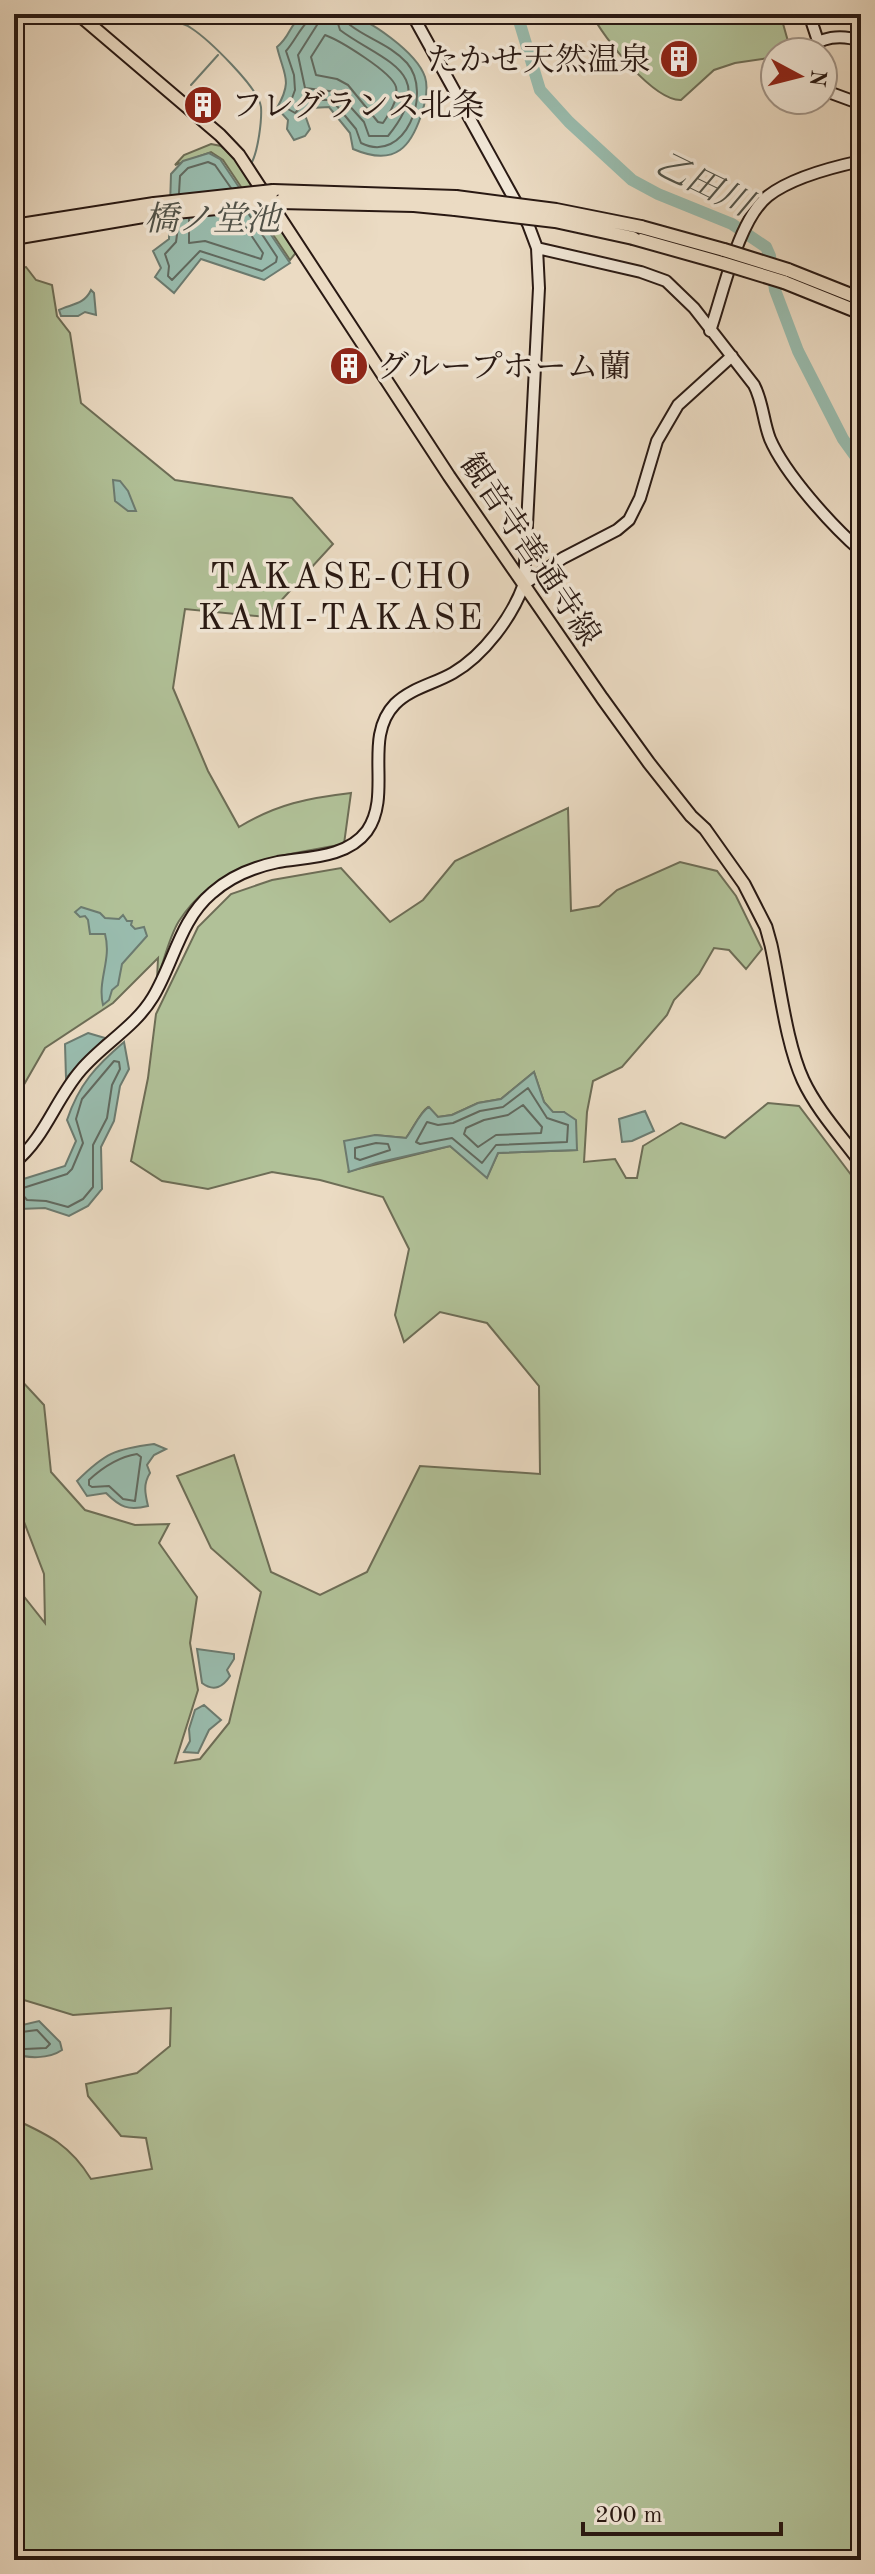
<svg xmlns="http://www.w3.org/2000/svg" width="875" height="2574" viewBox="0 0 875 2574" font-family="'Old Standard TT','Noto Serif JP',serif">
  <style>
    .green { fill: #b1c198; stroke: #6d6d56; stroke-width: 2; fill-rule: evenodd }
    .water { fill: #99bcae; stroke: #6c7b70; stroke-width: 2 }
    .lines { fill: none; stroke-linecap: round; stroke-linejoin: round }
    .shore { stroke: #616a60; stroke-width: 2 }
    .stream { stroke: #6c7b70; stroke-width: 2 }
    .river { stroke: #99bcae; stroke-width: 12 }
    .secondary-casing { stroke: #291913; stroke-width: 14 }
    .primary-casing { stroke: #291913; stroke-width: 15 }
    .highway-casing { stroke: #291913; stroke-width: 16 }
    .secondary { stroke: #f2e8d8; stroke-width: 10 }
    .primary { stroke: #ebdbc3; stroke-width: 11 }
    .highway { stroke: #ebdbc3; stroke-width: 12 }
    .highway-bridge-casing { stroke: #291913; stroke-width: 16; stroke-linecap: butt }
    .highway-bridge { stroke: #ebdbc3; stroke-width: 12 }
    .labels { text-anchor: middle; stroke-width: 7; stroke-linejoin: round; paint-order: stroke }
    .poi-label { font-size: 32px; fill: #291913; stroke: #f2e8d8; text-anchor: start }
    .street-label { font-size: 32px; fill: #291913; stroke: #f2e8d8 }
    .water-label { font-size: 34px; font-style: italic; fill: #505249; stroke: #f2e8d8 }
    .quarter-label { font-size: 36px; letter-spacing: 2px; fill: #291913; stroke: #f2e8d8 }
  </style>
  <rect width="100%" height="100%" fill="#ebdbc3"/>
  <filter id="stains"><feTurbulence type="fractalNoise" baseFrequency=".0025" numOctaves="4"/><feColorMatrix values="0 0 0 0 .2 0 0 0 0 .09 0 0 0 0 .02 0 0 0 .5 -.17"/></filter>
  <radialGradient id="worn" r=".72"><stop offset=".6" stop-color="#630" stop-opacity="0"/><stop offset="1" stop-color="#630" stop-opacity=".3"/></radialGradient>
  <path class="green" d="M592 14H788L782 20 791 52H775V57L735 63 714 70 681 100C654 101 603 38 592 14Z
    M211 144 221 146 232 155 298 250 290 260 223 160 211 152 175 165 184 155Z
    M26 267 36 280 52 285 57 316 70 333 81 403 175 480 292 498 333 544 266 617 185 609 173 688 208 771 239 827C277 804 308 798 351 793L344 844C278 857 220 859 179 921 169 937 164 961 157 980L158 958 113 1003 45 1048 14 1102V269Z
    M568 808 571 911 599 906 617 890 680 862 717 871 736 896 762 949 746 969 729 950 714 948 699 974 674 1000 667 1015 622 1067 593 1081 587 1112 584 1162 615 1159 626 1178H637L643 1146 681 1123 725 1138 768 1103 799 1106 861 1188V2560H14V2119C49 2135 70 2145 91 2179L152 2169 146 2138 121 2136 88 2096 86 2084 137 2073 170 2046 171 2008 73 2015 14 1997V1584L45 1623 44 1574 21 1514 14 1476V1383L20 1379 44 1405 51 1472 85 1510 135 1525 169 1524 159 1543 197 1597 190 1643 198 1690 175 1763 200 1759 229 1723 261 1592 211 1548 177 1476 234 1455 271 1572 320 1595 367 1572 420 1466 540 1474 539 1386 487 1323 440 1312 404 1342 395 1315 409 1249 383 1197 320 1180 272 1172 208 1189 162 1181 131 1161 148 1078 156 1014 198 927 231 894 272 880 341 868 390 922 423 900 455 861ZM534 1072 544 1102 553 1113 564 1112 577 1150 498 1153 487 1177 450 1146 349 1171 375 1135 406 1138C413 1129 420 1112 428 1107L438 1117 452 1115 478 1103 501 1099Z"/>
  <path class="water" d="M307 14C319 14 333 12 345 14 369 18 417 53 425 77 431 96 416 139 400 150 386 160 367 155 353 149L350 133 329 107 311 108 305 115 310 129 305 136 294 140 287 129 288 120 277 108C293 80 284 76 277 47 293 34 287 24 307 14Z
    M209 153 220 159 290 263 264 280 201 259 174 293 155 277 161 268 153 251 169 239 171 174 183 161Z
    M91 290 94 293 96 315 85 312 78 316H61L59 310C71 304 84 305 91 290Z
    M113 480 120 481 128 491 136 511H128L115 501Z
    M81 907 100 913 105 918 119 919 123 915 127 921H132L131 925 135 929 144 927 147 936 122 964 118 985 112 990 109 1000 103 1005C97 980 112 960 105 934H90L88 920 85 916 80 917 75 912Z
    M88 1033 105 1038 66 1078 65 1044Z
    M124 1042 129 1069 120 1086 114 1121 101 1147 102 1189 88 1206 69 1216 45 1208 20 1209 14 1182 65 1166 76 1141 67 1120C79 1084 96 1066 124 1042Z
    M534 1072 544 1102 553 1112H564L576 1120 577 1150 498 1153 487 1178 450 1146 376 1163 349 1172 344 1141 375 1135 406 1138C413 1129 420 1112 429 1107L438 1117 452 1115 478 1103 501 1099Z
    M645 1111 654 1131 632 1141 622 1142 619 1119Z
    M154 1444 166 1449 154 1455 147 1465 150 1473C143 1484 145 1493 148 1506 128 1511 120 1507 106 1493L87 1496 77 1481C105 1453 115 1449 154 1444Z
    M197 1649 234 1654V1659L227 1670 230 1676C223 1687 214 1692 202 1683Z
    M204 1705 221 1720 209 1730 198 1753 184 1752 190 1741 189 1729 195 1710Z
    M39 2021 60 2042 62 2050C49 2059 27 2059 14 2053V2027Z"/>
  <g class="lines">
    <path class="shore" d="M309 14 308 21C299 30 294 42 286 51L294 75 295 90 288 109 295 113 308 100H332L356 129 361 143C405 165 433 93 407 63 391 45 368 39 350 25 344 21 346 20 345 14
      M319 14 317 25 298 55 305 88 337 92 364 122 369 136H388C441 71 381 61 340 30L335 14
      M325 35C339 40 392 72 396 87 399 99 389 114 383 123L378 122 348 85 337 79 316 75 311 57Z
      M179 193 180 176 188 168 208 162 215 165 231 188
      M189 219V243L205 241 261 259 263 253 237 214
      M179 220 176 242 165 254 169 266 168 276 172 280 200 251 262 271 276 262 277 257 248 213
      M114 1061 119 1062 120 1069 112 1085 107 1118 93 1145V1187L83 1199 68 1207 46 1201 27 1200 21 1193 23 1188 67 1174 72 1169 83 1143 76 1119 82 1099Z
      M528 1088 547 1118 568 1125 567 1142 496 1145 482 1163 452 1138 420 1144 416 1142 427 1122 438 1125 453 1123 480 1111 503 1107Z
      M523 1105 542 1127 541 1133 496 1135 478 1147 464 1134 466 1128 484 1120 508 1115Z
      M376 1143 388 1144 390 1150 360 1160 355 1158V1148Z
      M137 1454 141 1457 135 1501 123 1499 109 1486 92 1487 89 1485V1480C103 1467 118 1457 137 1454Z
      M14 2033 37 2030 50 2044 46 2048 25 2049 14 2046"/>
    <path class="stream" d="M159 14 161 20C171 22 184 22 191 28 208 39 259 88 261 107 262 121 258 150 252 162
      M191 85 218 55"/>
    <path class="river" d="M517 14 540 90 569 122 632 180 658 194 732 224 766 247 770 256 775 290 798 351 843 439 861 464"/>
    <defs>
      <path id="secondary" d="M809 14 818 41
        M806 52C820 36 841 34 861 41
        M823 90 861 104
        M537 248 641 272 666 281 694 308 754 385C763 402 763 421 770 439 785 474 832 526 861 551
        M710 331C723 294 738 220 768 196 791 178 833 167 861 161
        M524 584 563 558 617 530 629 520 640 498 657 441 678 405 732 356
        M14 1163C45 1138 55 1100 81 1070 103 1044 135 1027 153 997 174 962 180 920 212 893 231 876 254 867 278 862 307 857 347 858 367 831 393 794 362 738 395 704 411 688 434 684 453 673 484 655 512 617 524 584L539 288 537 248 528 224 412 14"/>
      <path id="primary" d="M78 14 220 135 239 155 449 476 602 698 649 763 691 816 705 829 744 884 766 927 771 945C780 986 786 1043 803 1080 817 1110 841 1136 861 1163"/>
      <path id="highway" d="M273 191 456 197
        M279 202 414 205 455 209
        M14 226 154 204
        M641 227 724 250
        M14 238 155 214
        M633 238 722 263
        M788 270 861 299
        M784 282 861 313"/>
    </defs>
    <use href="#secondary" class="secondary-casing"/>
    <use href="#primary" class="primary-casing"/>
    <use href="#highway" class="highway-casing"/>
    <use href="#secondary" class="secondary"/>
    <use href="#primary" class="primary"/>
    <use href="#highway" class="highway"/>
    <defs>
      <path id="highway-bridge" d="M456 197 556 210 641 227
        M154 204 273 191
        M455 209 555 221 633 238
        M155 214 279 202
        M724 250 788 270
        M722 263 784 282"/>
    </defs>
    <use href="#highway-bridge" class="highway-bridge-casing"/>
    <use href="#highway-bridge" class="highway-bridge"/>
  </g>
  <defs>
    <symbol id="building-disc" viewBox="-11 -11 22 22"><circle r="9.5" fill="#8f2418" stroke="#f2e8d8"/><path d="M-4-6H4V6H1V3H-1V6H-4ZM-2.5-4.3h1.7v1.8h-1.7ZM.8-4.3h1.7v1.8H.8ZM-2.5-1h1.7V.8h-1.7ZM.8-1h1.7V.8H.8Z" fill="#fff"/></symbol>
  </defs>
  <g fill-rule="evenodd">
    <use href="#building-disc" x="657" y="37" width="44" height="44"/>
    <use href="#building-disc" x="181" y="83" width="44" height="44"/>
    <use href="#building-disc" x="327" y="344" width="44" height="44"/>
  </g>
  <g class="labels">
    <g class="poi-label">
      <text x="651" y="70" text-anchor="end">たかせ天然温泉</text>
      <text x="231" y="116">フレグランス北条</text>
      <text x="377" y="377">グループホーム蘭</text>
    </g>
    <g class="street-label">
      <text transform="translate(531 549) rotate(56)" y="11">観音寺善通寺線</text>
    </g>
    <g class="water-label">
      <text transform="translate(704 183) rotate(26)" y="12">乙田川</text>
      <text x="212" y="230">橋ノ堂池</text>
    </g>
    <g class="quarter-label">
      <text x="341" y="588">TAKASE-CHO<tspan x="341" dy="41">KAMI-TAKASE</tspan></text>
    </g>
  </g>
  <rect width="875" height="2574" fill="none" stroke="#ebdbc3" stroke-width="48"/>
  <rect x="16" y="16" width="843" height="2542" fill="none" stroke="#291913" stroke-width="4"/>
  <rect x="24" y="24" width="827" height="2526" fill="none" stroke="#291913" stroke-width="2"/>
  <g transform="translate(799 76) rotate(97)"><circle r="38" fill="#f2e8d8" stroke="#a29589" stroke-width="2"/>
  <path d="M0-6L14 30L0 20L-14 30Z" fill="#8f2418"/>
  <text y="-12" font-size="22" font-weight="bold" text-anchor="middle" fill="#291913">N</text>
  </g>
  <path d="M583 2522v12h198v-12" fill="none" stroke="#291913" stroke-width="4"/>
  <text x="595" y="2522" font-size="24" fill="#291913" stroke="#f2e8d8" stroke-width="6" paint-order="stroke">200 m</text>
  <rect width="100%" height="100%" filter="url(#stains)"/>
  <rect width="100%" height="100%" fill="url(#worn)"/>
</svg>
